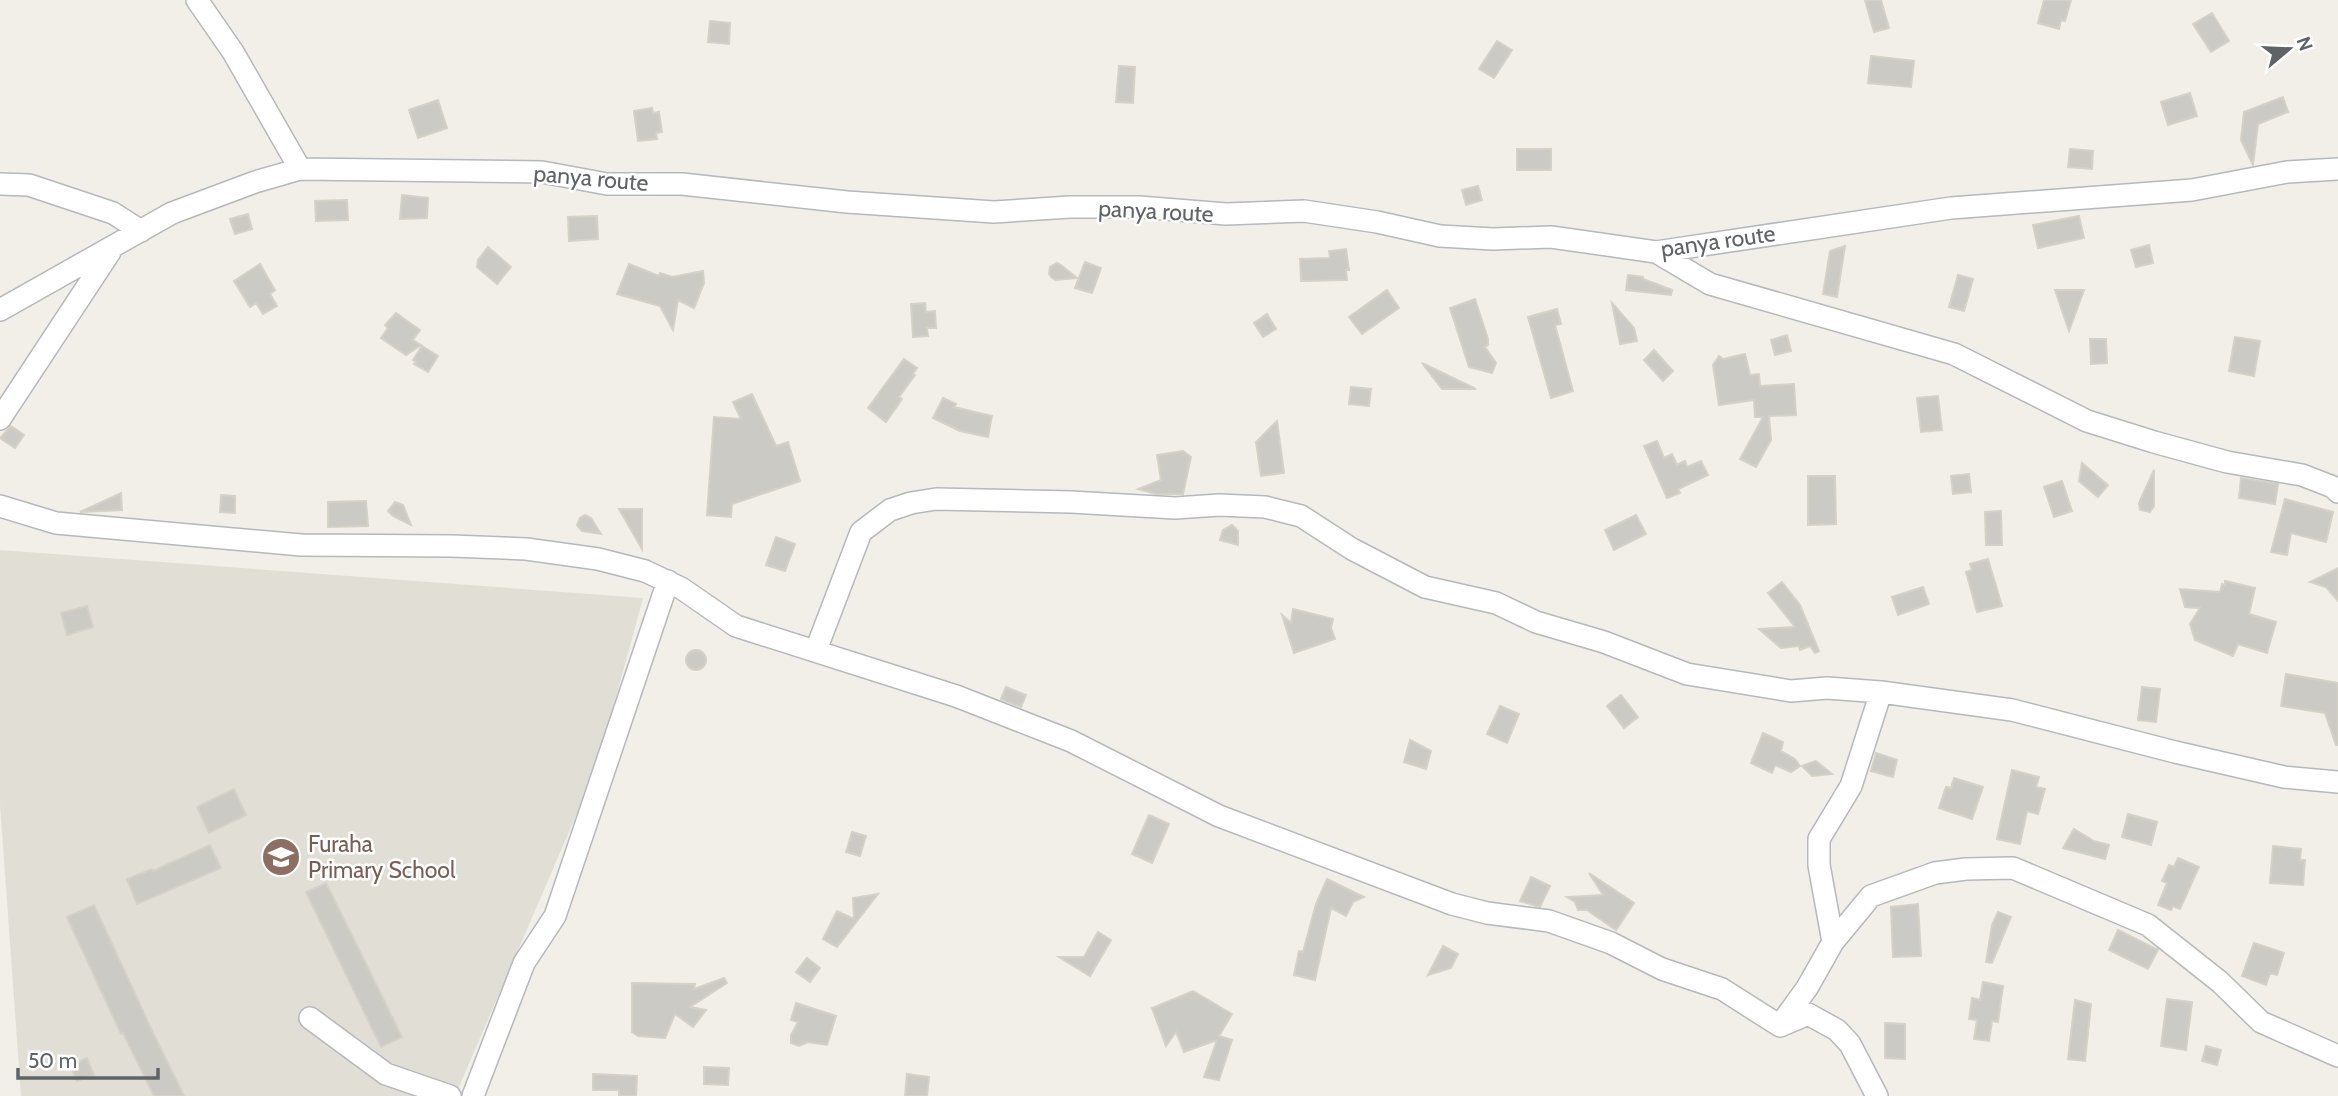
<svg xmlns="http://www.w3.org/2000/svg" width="2338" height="1096" viewBox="0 0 2338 1096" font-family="Cabin,sans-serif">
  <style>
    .education { fill: #e1ded6 }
    .building { fill: #cccac5; stroke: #d6d1c6; stroke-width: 2 }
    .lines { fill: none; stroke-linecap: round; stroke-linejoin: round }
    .minor-casing { stroke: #b5b8bc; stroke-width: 24 }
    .minor { stroke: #fff; stroke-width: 21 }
    .labels { text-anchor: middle; stroke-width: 5; stroke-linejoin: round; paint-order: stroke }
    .street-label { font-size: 23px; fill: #5f6368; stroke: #fff }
    .education-label { font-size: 23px; fill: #785e54; stroke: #fff; text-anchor: start }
  </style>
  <rect width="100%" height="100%" fill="#f1efe8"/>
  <path class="education" d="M0 550 643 598 597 767 455 1096H21L0 804Z"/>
  <path class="building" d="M1865 0H1881L1889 28 1874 32Z
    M2044 0H2071L2065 21 2061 20 2059 29 2038 23Z
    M2212 13 2229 41 2211 52 2193 24Z
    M710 21 730 23 729 44 708 42Z
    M1497 41 1512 50 1494 78 1479 69Z
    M1871 56 1914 61 1911 87 1868 83Z
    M1119 66 1135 67 1133 103 1116 102Z
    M2190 93 2197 116 2168 125 2161 102Z
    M2283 97 2288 112 2258 124 2253 165 2241 140 2244 112Z
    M438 100 447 128 418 138 409 110Z
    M652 108 653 113 659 112 662 132 656 133 657 139 638 141 634 111Z
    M1517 149H1551V170H1517Z
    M2070 149 2093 151 2092 169 2068 167Z
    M1478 186 1482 200 1466 205 1462 190Z
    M402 195 428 198 427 218 400 219Z
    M347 200 348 220 316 221 315 201Z
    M248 214 252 229 235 234 230 219Z
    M597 216 598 239 569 241 568 217Z
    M2079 216 2084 238 2038 248 2033 225Z
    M2149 245 2153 263 2136 267 2131 250Z
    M1845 246 1837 297 1823 294 1830 251Z
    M488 247 511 267 497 284 477 267 478 260Z
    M1346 249 1349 270H1346L1347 280 1301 281 1300 259 1330 258 1329 251Z
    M1085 262 1101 268 1092 293 1075 288Z
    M1057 263 1061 265 1077 278 1056 280 1052 278 1049 274 1050 267Z
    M260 264 275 290 270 294 277 306 263 314 256 303 250 307 234 281Z
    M629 264 659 276 660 273 672 277 703 271 704 283 694 308 678 300 673 330 660 306 617 294Z
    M1628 275 1643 277V279L1672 290 1671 295 1626 290Z
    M1958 275 1973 279 1964 311 1949 307Z
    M1387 290 1399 308 1362 334 1349 317Z
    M2055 290H2084L2069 331Z
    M1475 299 1488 339V345L1485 347 1496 363 1492 373 1469 367 1450 308Z
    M925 303 926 312 935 311 936 328H927L928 336 913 337 911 304Z
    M1612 303 1634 328 1637 341 1620 344Z
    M1557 309 1561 324 1555 325 1573 391 1551 398 1528 317Z
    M396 313 420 330 413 340 421 345 406 355 381 338 388 328 385 325Z
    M1267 314 1276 329 1263 337 1254 323Z
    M1787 335 1791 351 1775 355 1771 340Z
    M2235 337 2260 341 2254 376 2229 371Z
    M2090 339H2106L2107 363 2091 364Z
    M422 346 438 356 428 372 414 364 416 362 413 360Z
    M1654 350 1673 371 1663 381 1644 360Z
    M1745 354 1750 375 1759 374 1760 386 1794 384 1796 415 1769 416 1771 440 1756 467 1740 459 1763 417H1755L1754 400 1719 405 1713 365 1719 356 1723 359Z
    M904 359 917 368 913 374 915 375 899 397 902 399 886 422 868 408Z
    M1422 363 1476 389H1442Z
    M1351 387 1371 389 1369 406 1349 404Z
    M752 394 776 446 788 442 800 481 732 504 731 517 707 515 714 417 741 419 733 402Z
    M1938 396 1942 430 1921 432 1917 398Z
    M943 398 956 404 954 407 992 416 988 437 960 431 933 418Z
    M1277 421 1284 473 1261 476 1256 442Z
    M11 426 24 435 15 448 0 438Z
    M1657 441 1664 458 1672 454 1677 465 1685 461 1687 467 1701 461 1708 475 1678 489 1680 493 1667 498 1644 446Z
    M1183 451 1191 457 1183 494H1156L1138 489 1161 480 1157 455Z
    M2082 463 2108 485 2098 497 2079 481Z
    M2154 470V506L2150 512 2140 510 2139 503Z
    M1969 474 1971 492 1953 494 1951 476Z
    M1808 476H1835L1836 524 1808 525Z
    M2241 478 2278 484 2275 504 2239 498Z
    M2062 481 2072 511 2054 517 2044 487Z
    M121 493 122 510 80 512Z
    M221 495 235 496V513L220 512Z
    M2285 499 2333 512 2326 542 2291 533 2287 555 2271 552Z
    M366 501 368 526 328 527V502Z
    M395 502 403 505 411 525 393 516 388 511Z
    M619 509H642V549Z
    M2001 511 2002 545H1986L1985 512Z
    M585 515 591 518 601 534 582 531 577 525 580 518Z
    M1636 515 1646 534 1614 550 1605 530Z
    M1232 525 1238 531V545L1220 540 1223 530Z
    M776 537 795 544 785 571 766 565Z
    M1988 559 2002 606 1977 612 1966 572 1972 570 1970 564Z
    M2338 568V601L2326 587 2310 582Z
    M2225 581 2255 588 2249 614 2276 622 2267 653 2238 644 2233 656 2195 640 2190 624 2200 608 2185 607 2180 589 2220 592 2222 584 2225 585Z
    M1782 582 1800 605 1819 651 1815 653 1810 646 1800 650 1799 646 1781 648 1759 629 1795 627 1768 593Z
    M1923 587 1929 604 1898 615 1892 597Z
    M87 606 93 627 67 635 61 613Z
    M1293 609 1333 619 1331 628 1335 639 1294 653 1282 615 1291 623Z
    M686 660a10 10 0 1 1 20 0a10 10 0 1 1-20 0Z
    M2286 674 2338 683V745H2336L2325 713 2281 706Z
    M1006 687 1026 695 1021 707 1001 699Z
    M2142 687 2160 689 2156 722 2138 720Z
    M1621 695 1638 717 1624 728 1607 706Z
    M1500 706 1519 714 1507 743 1487 734Z
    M1763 733 1783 742 1781 751 1795 759 1800 766 1791 772 1775 765 1772 773 1751 763Z
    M1410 740 1431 751 1426 769 1404 762Z
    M1876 753 1897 760 1893 777 1871 771Z
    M1816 761 1832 774 1812 776 1802 766Z
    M2012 770 2039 777 2036 787 2045 789 2038 814 2027 811 2020 844 1997 839Z
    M1954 778 1983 787 1972 819 1939 808 1946 787 1951 788Z
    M234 789 246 815 209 833 197 807Z
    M2128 814 2157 822 2151 845 2122 837Z
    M1149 815 1169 824 1152 863 1132 854Z
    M2074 829 2094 841 2109 845 2105 859 2063 848Z
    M852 832 866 836 860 856 846 852Z
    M210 845 221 868 137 904 127 879 152 869 153 871Z
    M2273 846 2301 849 2300 860H2305L2303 885 2270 883Z
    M2178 858 2199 867 2180 909 2173 906 2171 910 2158 905 2167 883 2162 881 2169 865 2174 867Z
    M1589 873 1634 903 1616 930 1587 910H1578L1575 902 1567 897 1603 895Z
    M1531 877 1550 886 1540 907 1520 901Z
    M1327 879 1364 897 1353 902 1346 916 1331 908 1315 980 1294 975 1299 951 1303 952 1316 904Z
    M326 883 402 1037 381 1047 306 892Z
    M878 894 837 947 823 939 837 911 854 919 853 898Z
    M1918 904 1921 956 1893 957 1891 907Z
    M94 905 154 1035 184 1096H154L123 1033 121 1034 67 917Z
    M1998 912 2011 917 1992 963 1986 962 1992 925Z
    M2118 930 2158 950 2148 969 2109 950Z
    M1098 932 1111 940 1090 976 1059 957H1084Z
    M2254 943 2284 953 2277 975 2270 973 2266 985 2242 976Z
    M1443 946 1458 954 1451 968 1428 975Z
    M807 958 820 968 810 982 796 972Z
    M724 978 727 983 690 1007 706 1010 693 1027 675 1014 665 1038 638 1036 632 1032V983L695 984 694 989Z
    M1983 982 2003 986 1998 1022 1992 1021 1989 1041 1974 1039 1977 1020 1969 1019 1972 998 1980 1000Z
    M1193 991 1232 1014 1219 1036 1232 1040 1219 1080 1204 1077 1217 1040 1184 1052 1176 1032 1166 1046 1152 1008Z
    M2167 999 2192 1002 2186 1050 2161 1046Z
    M2075 1000 2091 1004 2085 1061 2068 1059Z
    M796 1003 836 1016 827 1045 808 1042 799 1046 791 1043V1035L798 1022 791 1020Z
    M1885 1023 1905 1024V1059L1885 1058Z
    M2206 1046 2221 1050 2217 1065 2202 1061Z
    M87 1058 94 1075 77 1081 70 1065Z
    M704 1067 729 1068 728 1085 704 1084Z
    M593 1074 637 1076 636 1096H619V1090H593Z
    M907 1074 929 1077 927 1096H905Z"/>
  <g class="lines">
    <defs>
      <path id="minor" d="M197 0 233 52 300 169
        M0 184 29 185 113 213 141 231
        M1656 252 1710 284 1954 354 2087 421 2154 442 2227 462 2302 475 2333 487 2338 492
        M0 310 172 213 255 182 300 169 542 172 607 184H682L847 202 994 212 1070 207H1139L1226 214 1304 211 1377 222 1440 236 1493 239 1551 237 1656 252 1951 208 2192 190 2287 172 2338 169
        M0 419 110 252
        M0 506 56 523 301 545 452 546 526 549 598 559 645 571 681 588 736 626 956 696 1071 741 1219 816 1452 904 1487 913 1549 921 1611 943 1662 969 1722 989 1780 1026 1808 1014 1837 1030 1850 1044 1877 1096
        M816 650 861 532 890 510 911 503 936 499 1071 502 1175 508 1219 505 1265 507 1301 516 1352 549 1425 587 1496 603 1536 622 1604 642 1687 674 1791 691 1827 688 1881 692 2012 710 2175 752 2284 777 2338 782
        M1833 942 1819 865V839L1851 786 1881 692
        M310 1018 386 1074 450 1096
        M1780 1025 1807 988 1833 942 1871 896 1935 873 1966 869 2013 868 2148 925 2220 982 2261 1022 2338 1056
        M473 1096 524 963 555 916 668 581"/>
    </defs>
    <use href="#minor" class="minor-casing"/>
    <use href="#minor" class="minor"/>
  </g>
  <defs>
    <symbol id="school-disc" viewBox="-11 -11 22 22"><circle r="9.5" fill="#8d6e63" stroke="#fff"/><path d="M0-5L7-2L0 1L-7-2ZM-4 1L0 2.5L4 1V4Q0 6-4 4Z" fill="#fff"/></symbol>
  </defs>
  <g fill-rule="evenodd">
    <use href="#school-disc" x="259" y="835" width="44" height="44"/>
  </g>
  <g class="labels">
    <g class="street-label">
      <text transform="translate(591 178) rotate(5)" y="8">panya route</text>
      <text transform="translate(1156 211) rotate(3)" y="8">panya route</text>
      <text transform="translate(1718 241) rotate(-8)" y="8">panya route</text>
    </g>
    <g class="education-label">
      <text x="308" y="852">Furaha<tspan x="308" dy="26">Primary School</tspan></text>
    </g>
  </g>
  <g transform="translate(2289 49) rotate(71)" stroke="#ffffff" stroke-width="5" paint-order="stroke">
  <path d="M0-5L12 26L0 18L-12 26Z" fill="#5f6368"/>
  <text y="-10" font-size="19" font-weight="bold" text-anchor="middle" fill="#5f6368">N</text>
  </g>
  <path d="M18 1068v10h140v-10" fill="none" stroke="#5f6368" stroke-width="3.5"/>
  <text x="28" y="1068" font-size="21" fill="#5f6368" stroke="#ffffff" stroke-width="5" paint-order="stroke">50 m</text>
</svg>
